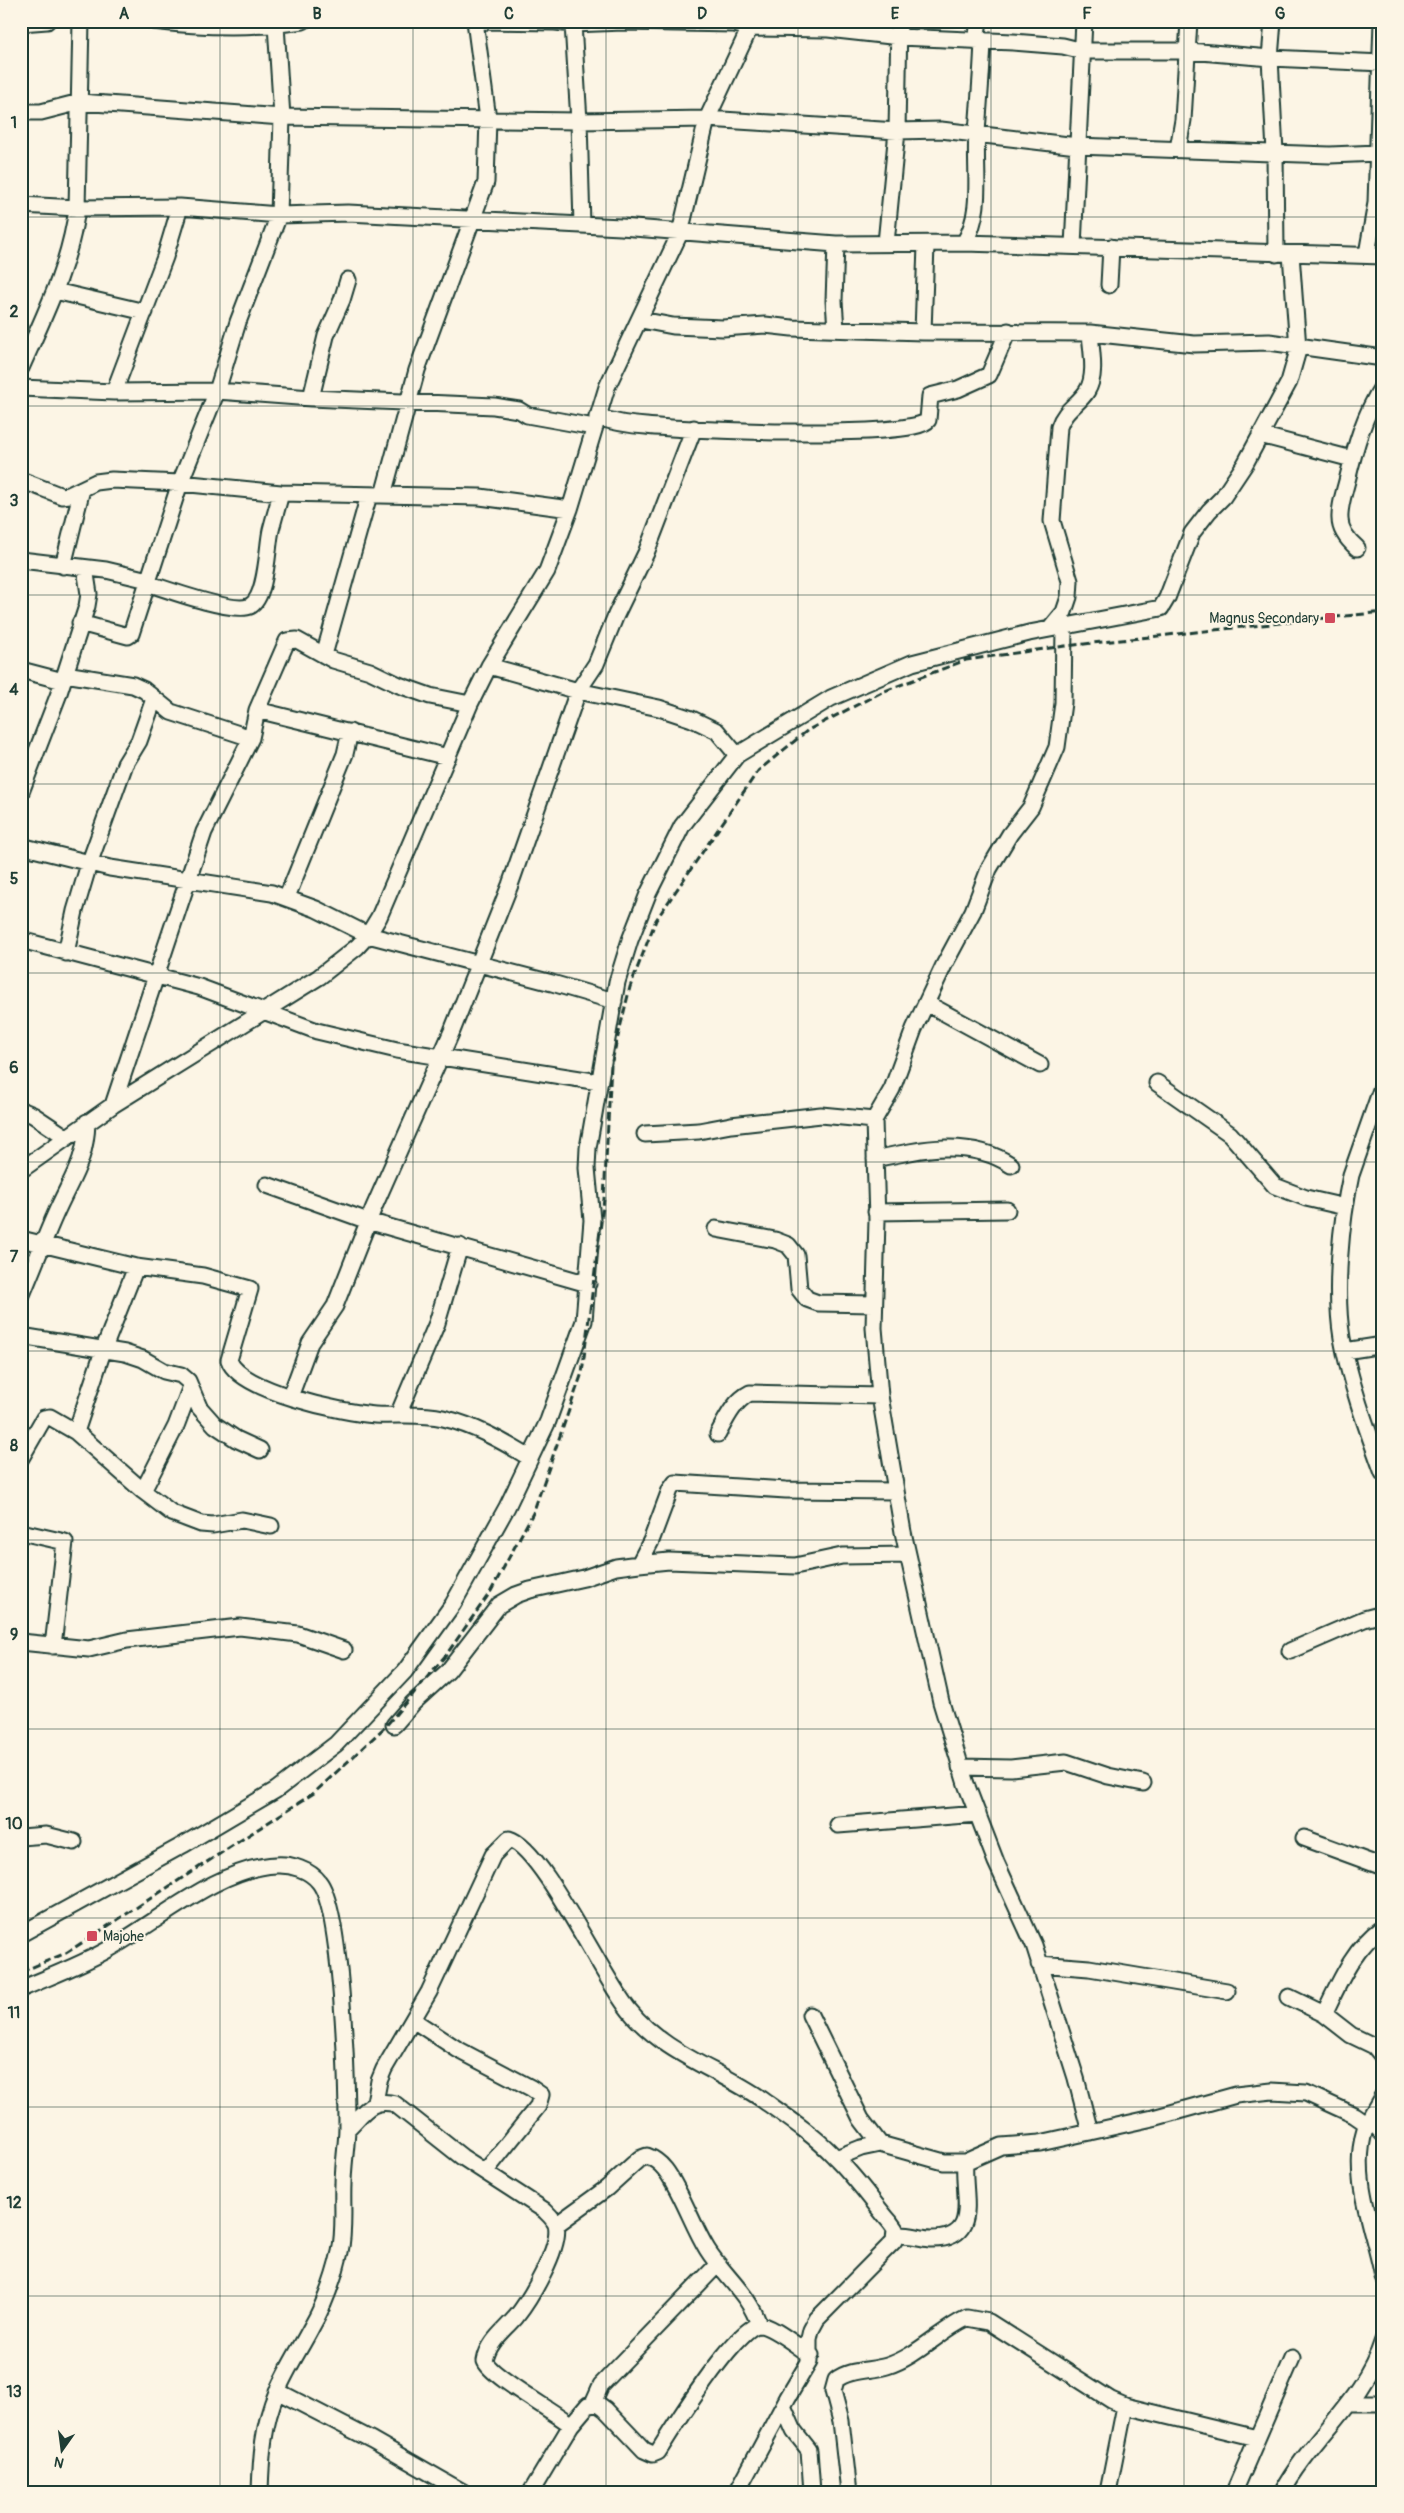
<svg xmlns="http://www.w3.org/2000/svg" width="1404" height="2513" viewBox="0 0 1404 2513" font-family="Pangolin,sans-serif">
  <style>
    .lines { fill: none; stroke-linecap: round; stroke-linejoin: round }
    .minor-casing { stroke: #1f3d34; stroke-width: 19 }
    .minor { stroke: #fcf5e5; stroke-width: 15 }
    .rail { stroke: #1f3d34; stroke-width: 3; stroke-dasharray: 8 4; stroke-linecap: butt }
    .grid { fill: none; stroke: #1f3d34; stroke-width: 1; stroke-opacity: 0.55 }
    .poi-dot { fill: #d1495b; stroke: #fcf5e5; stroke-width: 2 }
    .labels { text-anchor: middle; stroke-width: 4; stroke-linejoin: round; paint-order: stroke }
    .poi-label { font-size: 14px; fill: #1f3d34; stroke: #fcf5e5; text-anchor: end }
    .neatline { fill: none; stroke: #1f3d34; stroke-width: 2 }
    .grid-label { font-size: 16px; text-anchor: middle; font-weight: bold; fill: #1f3d34 }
  </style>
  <rect width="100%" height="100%" fill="#fcf5e5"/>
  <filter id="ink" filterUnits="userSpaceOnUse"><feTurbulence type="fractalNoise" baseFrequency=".02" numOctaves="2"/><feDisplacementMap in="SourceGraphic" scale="10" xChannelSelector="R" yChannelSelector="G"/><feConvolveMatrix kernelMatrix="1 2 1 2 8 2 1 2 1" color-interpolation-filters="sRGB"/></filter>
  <g filter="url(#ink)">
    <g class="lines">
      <defs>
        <path id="minor" d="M153 21C202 27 254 28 303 21
          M480 21 555 22 573 24 623 22 734 24 751 28 828 29 900 37 1013 42 1063 46 1083 51H1189L1270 58 1383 63
          M1273 21 1270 58 1275 152 1276 254
          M21 23 47 21
          M573 24 579 121 582 225
          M976 41 979 21
          M21 112H41L80 102 282 117 579 121 707 119 897 131 941 130 1077 146 1330 155 1378 153
          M1178 149 1183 120 1189 21
          M21 205 77 208 180 207 279 215 348 213 621 227 836 244 964 243 1383 256
          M886 243 897 131 899 21
          M964 243C984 212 974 169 977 133 979 102 982 71 983 40
          M836 244 834 301 836 329
          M1073 246 1084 21
          M1291 254 1298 348
          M1367 254 1376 203 1382 21
          M1109 285 1111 247
          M55 291 145 312
          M641 320 673 326 723 328 765 325 792 328 923 332 1090 333 1194 344 1269 342 1383 358
          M923 332 926 245
          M21 368C44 316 70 265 77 208L81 21
          M21 388 114 392 217 391 311 398 494 406 519 410 527 415 594 427
          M114 392 165 257 180 207
          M311 398 326 336 342 300 348 280
          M597 417C613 422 629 425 646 426 680 430 914 440 928 420L930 396 958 389 989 375 1008 331
          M1260 435 1352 459
          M21 480 62 496 69 495 96 482 112 480 180 483 281 493 480 497 570 509
          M383 495 417 370 486 182 488 119 475 21
          M1357 548C1349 541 1340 531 1340 519 1339 507 1344 493 1347 481 1355 447 1364 415 1383 385
          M21 560 106 570 148 580
          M63 566 82 489
          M147 583C165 589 235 614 250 606 267 597 267 547 271 530 274 518 278 505 281 493
          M80 623 128 636 131 634 180 483 217 391 238 322 279 215 282 117 276 25
          M1064 627 1063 703 1057 747 1031 807 1010 834 989 869 973 911 944 965 914 1029 892 1089 874 1120 877 1220 874 1328 880 1396 903 1532 941 1702 966 1784 996 1862 1034 1945 1076 2078 1090 2132
          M1050 629 1064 612 1069 597 1070 581 1052 521 1059 427C1065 409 1078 405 1087 391 1097 375 1091 350 1090 333
          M324 655 369 495
          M489 666 578 691 659 708 692 719 717 731 737 755
          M21 670 63 681
          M65 674 133 685 144 690 171 712 251 738
          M257 710 448 757
          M21 792 58 696 87 606 89 594 85 568
          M21 846 110 868 272 893 316 909 368 935 552 983 614 1001
          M287 897 345 754 350 732
          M21 940 199 987 317 1031 397 1050 599 1082
          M66 953 75 911 89 864 125 764 139 741 154 699
          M926 1003 1040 1065
          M1157 1083 1230 1134 1275 1186 1306 1198 1345 1207
          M1383 1084 1351 1175C1341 1221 1334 1291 1342 1338 1350 1383 1367 1429 1383 1473
          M113 1105 204 832 251 738 257 710 287 641 297 640 333 660 370 671 399 685 430 696 470 704
          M21 1110 33 1115 66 1137
          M645 1134 699 1131 731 1125 821 1115 874 1120
          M875 1159C921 1149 970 1138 1011 1165
          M21 1170 113 1105 319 977 357 947 368 935 379 917 470 704 489 666 547 571 570 509 607 387 680 233 707 119 753 21
          M267 1185 368 1221 588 1284
          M876 1212 1007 1210
          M716 1229 775 1240 788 1245 796 1255 799 1289 807 1299 818 1303 874 1304
          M21 1239 136 1267 203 1276 250 1289 229 1360C239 1391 344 1413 375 1415 398 1416 421 1413 443 1418 474 1425 504 1442 530 1458
          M21 1297C33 1269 43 1242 55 1215 70 1180 86 1162 87 1122
          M21 1336 125 1353 143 1359 164 1371 181 1375 188 1381 199 1407 215 1425 236 1439 260 1450
          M1345 1351 1383 1345
          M290 1397 310 1343 335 1306 374 1207 452 1031 510 885 578 691 596 664 616 615 646 553 694 428
          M398 1415 437 1323 460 1246
          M76 1432 104 1348 136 1267
          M718 1434C726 1419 734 1401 750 1393L880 1396
          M21 1458 44 1418 50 1417 76 1432 143 1491 172 1513 201 1524 213 1525 242 1520 271 1526
          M143 1491 176 1426 190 1389
          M21 1532 65 1542 53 1646
          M639 1564 651 1541 670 1490 675 1483 786 1490 896 1491
          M21 1642 89 1649 127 1640 240 1627 298 1634 344 1650
          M1290 1651 1364 1619 1383 1614
          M394 1725 413 1703 448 1671 499 1605 516 1595 530 1590 584 1578 616 1567 639 1564 669 1561 795 1566 842 1556 908 1555
          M960 1767 1011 1768 1066 1762 1108 1776 1143 1783
          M838 1825 978 1814
          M21 1837 46 1835 74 1842
          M1304 1838 1383 1867
          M21 1934 183 1845 276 1790 336 1744 405 1671 453 1604 507 1507 548 1421 584 1321 592 1220 587 1168 588 1148 617 982 630 940 648 894 682 826 737 755 831 698 912 663 1029 633 1161 608 1167 598 1192 533 1209 511 1223 497 1245 464 1289 382 1299 347
          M1039 1964 1089 1968 1227 1991
          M21 1989C51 1976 81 1965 109 1949 159 1921 218 1868 276 1865 291 1864 310 1870 319 1882 342 1910 347 2083 347 2126 347 2145 343 2165 343 2184 342 2206 345 2230 340 2252 334 2278 325 2304 311 2328 300 2349 286 2370 277 2392 263 2424 261 2458 260 2492
          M1289 1997 1324 2014 1351 2035 1374 2046 1383 2057
          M1324 2014C1340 1981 1353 1949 1383 1927
          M810 2015 861 2119 880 2144
          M413 2020 457 2049 531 2088 541 2095 538 2106 485 2172
          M1383 2095C1377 2106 1369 2117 1365 2129 1350 2178 1374 2229 1383 2277
          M375 2102 379 2081 384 2069 429 1992 493 1855 509 1839C543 1848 602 1978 629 2010 664 2054 719 2069 763 2100 787 2117 814 2135 834 2156 855 2176 872 2201 890 2222L895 2229 894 2241 817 2319 811 2330 809 2339V2362L788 2397 737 2492
          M1369 2119 1383 2134
          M347 2129C363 2114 371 2097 395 2104L462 2157 544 2210C548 2214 554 2219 556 2225 562 2246 529 2301 516 2317 504 2331 488 2342 485 2361 490 2376 554 2411 571 2425
          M836 2158 861 2148 880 2144 944 2162H965L1001 2146 1040 2143 1153 2118 1236 2095 1272 2091 1306 2093 1354 2115 1367 2124
          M556 2225 607 2188 639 2159 647 2156C664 2162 671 2178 679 2193 689 2212 696 2231 707 2249 723 2275 750 2295 759 2325
          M896 2235C910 2234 918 2238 930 2239 982 2240 962 2196 965 2162
          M277 2391 372 2440 463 2492
          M593 2403 601 2385 718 2264
          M1349 2403H1383
          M783 2406 794 2431 809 2450 812 2492
          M531 2492 571 2425 588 2405 598 2404 605 2409 644 2450 653 2454 658 2452C671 2431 736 2327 759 2325 772 2325 799 2348 811 2355
          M849 2492 841 2421 833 2391 836 2380C849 2369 871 2371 887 2366 918 2356 939 2331 967 2318L989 2322 1111 2400 1125 2406 1257 2438
          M1108 2492 1125 2406
          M1234 2492 1292 2358
          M1282 2492C1311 2438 1364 2401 1383 2340"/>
      </defs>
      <use href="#minor" class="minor-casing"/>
      <use href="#minor" class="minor"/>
      <path class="rail" d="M21 1972 66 1953 314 1793 385 1727 446 1655 491 1591 533 1513 582 1373 604 1199 611 1065 630 987 656 920 758 771 808 730 882 692 966 660 1065 646 1383 612"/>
    </g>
  </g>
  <path class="grid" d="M220 21V2492M413 21V2492M606 21V2492M798 21V2492M991 21V2492M1184 21V2492M21 217H1383M21 406H1383M21 595H1383M21 784H1383M21 973H1383M21 1162H1383M21 1351H1383M21 1540H1383M21 1729H1383M21 1918H1383M21 2107H1383M21 2296H1383"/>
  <g class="poi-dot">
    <rect x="1324" y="612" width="12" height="12" rx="2.5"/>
    <rect x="86" y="1930" width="12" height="12" rx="2.5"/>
  </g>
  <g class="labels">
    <g class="poi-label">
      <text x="1319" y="623">Magnus Secondary</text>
      <text x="103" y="1941" text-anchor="start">Majohe</text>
    </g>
  </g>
  <rect width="1404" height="2513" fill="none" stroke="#fcf5e5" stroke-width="55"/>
  <g transform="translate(62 2450) rotate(194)" stroke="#fcf5e5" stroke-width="4" paint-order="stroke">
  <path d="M0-4L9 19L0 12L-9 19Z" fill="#1f3d34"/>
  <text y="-8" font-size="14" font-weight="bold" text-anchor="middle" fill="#1f3d34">N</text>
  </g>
  <rect x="28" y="28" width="1348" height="2458" class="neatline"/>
  <g class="grid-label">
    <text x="124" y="19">A</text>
    <text x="317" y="19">B</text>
    <text x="509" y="19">C</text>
    <text x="702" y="19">D</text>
    <text x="895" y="19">E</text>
    <text x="1087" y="19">F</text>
    <text x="1280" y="19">G</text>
    <text x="14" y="128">1</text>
    <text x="14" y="317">2</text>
    <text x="14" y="506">3</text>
    <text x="14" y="695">4</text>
    <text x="14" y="884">5</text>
    <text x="14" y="1073">6</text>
    <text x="14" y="1262">7</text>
    <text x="14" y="1451">8</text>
    <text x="14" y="1640">9</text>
    <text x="14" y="1829">10</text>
    <text x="14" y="2018">11</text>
    <text x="14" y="2208">12</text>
    <text x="14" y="2397">13</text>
  </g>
</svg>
